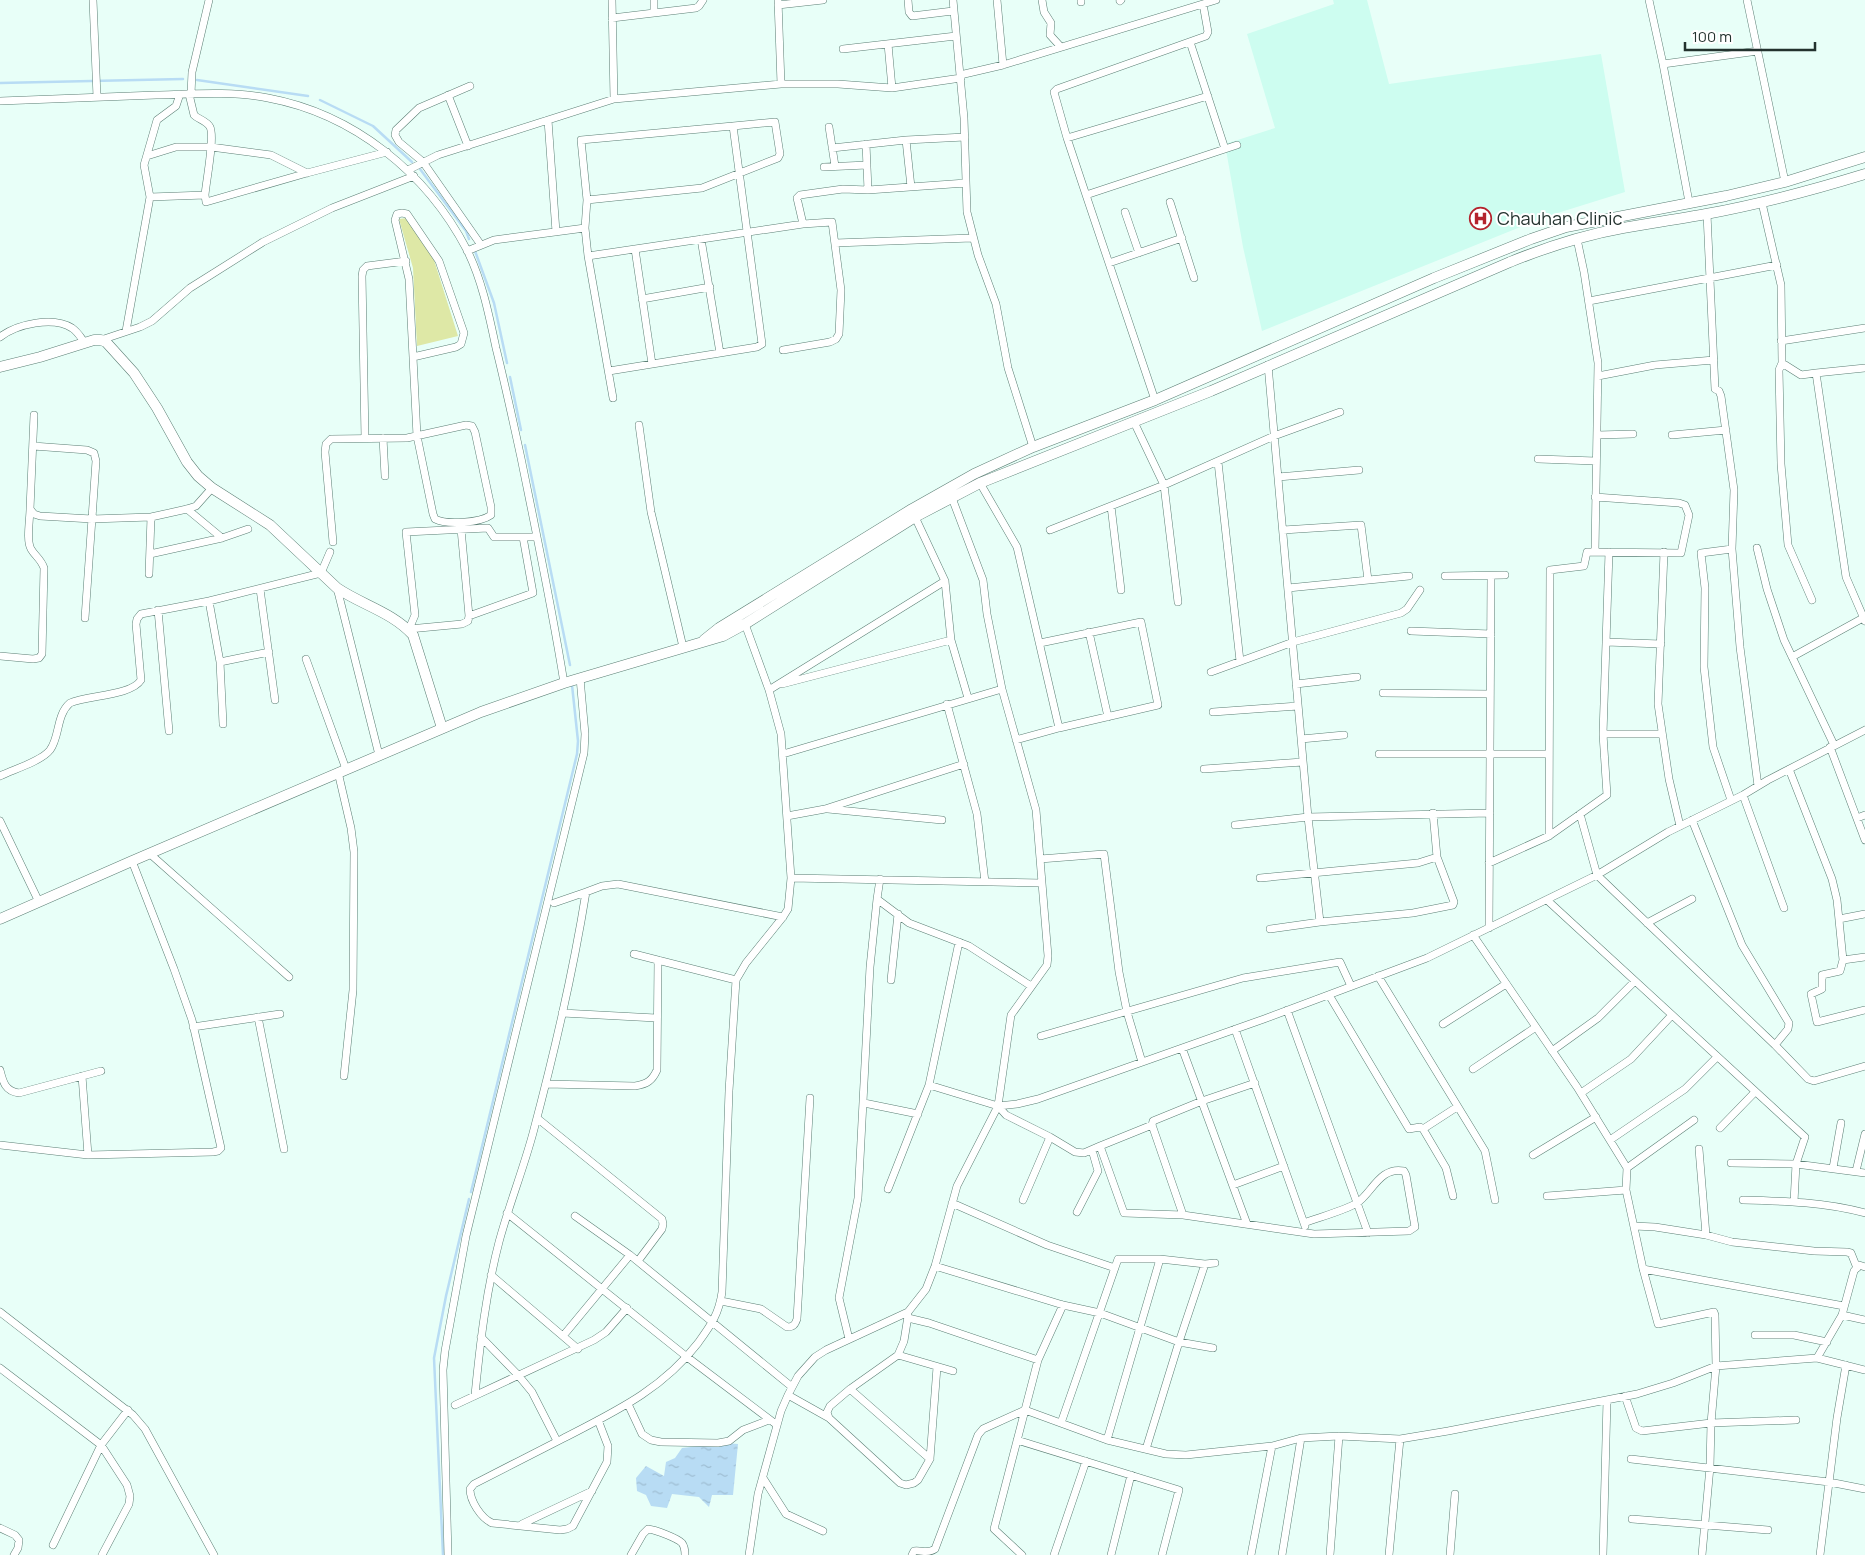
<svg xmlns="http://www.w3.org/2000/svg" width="1865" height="1555" viewBox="0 0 1865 1555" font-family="Manrope,sans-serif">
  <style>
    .built { fill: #cdfdf0 }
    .green { fill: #dee8a6 }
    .water { fill: url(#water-ripples) }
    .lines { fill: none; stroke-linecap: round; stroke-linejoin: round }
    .stream { stroke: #b8dcf4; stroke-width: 2.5 }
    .street-casing { stroke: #5c7f75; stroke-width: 8 }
    .secondary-casing { stroke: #5c7f75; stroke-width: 11 }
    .street { stroke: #fff; stroke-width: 7 }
    .secondary { stroke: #fff; stroke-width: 10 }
    .labels { text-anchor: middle; stroke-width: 4; stroke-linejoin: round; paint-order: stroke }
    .poi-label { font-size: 18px; fill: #23322e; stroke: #fff; text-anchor: start }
  </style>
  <defs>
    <pattern id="water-ripples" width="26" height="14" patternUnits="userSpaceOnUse" patternTransform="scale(1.25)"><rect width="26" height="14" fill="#b8dcf4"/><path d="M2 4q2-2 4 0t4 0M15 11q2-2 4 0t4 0" fill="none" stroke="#9ebdd2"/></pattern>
  </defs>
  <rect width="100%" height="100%" fill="#e8fff8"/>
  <path class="built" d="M1333 0H1367L1389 84 1601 54 1625 192 1548 216 1262 331 1243 247 1225 144 1275 128 1247 34 1334 4Z"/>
  <path class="green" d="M407 218 434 260 458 336 417 346 413 268 399 219Z"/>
  <path class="water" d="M726 1443 738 1444 733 1495H712L709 1507 699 1497 672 1494 667 1508 651 1506 646 1495 637 1491 636 1478 646 1466 664 1476 666 1462 675 1458 682 1448Z"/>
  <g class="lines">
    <path class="stream" d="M197 80 308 96
      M0 83 183 79
      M320 100 373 126 412 162
      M420 169 466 231 469 239
      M475 251 494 303 507 363
      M510 377 521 430
      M525 445 570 665
      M471 1192 577 754 578 741 572 685
      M443 1555 434 1358 446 1296 469 1199"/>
    <defs>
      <path id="street" d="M93 0 97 97
        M612 0 614 99
        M778 0 781 84
        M908 0 909 12 912 16 953 11
        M953 0 964 118 967 212 978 255 996 304 1008 368 1033 447
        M997 0 1003 65
        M1042 0 1044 12 1051 23 1050 35 1060 46
        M1081 0V2
        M1649 0 1663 64 1689 202
        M1747 0 1785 182
        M1120 1 1121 0
        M778 5 823 0
        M654 13V0
        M612 18 696 8 699 6 703 0
        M1190 42 1225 149
        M888 44 892 88
        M843 49 956 36
        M1663 64 1758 51
        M960 75 1003 65 1216 0
        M470 86 419 108 396 130 395 135 399 142 423 162 481 245
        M189 94 194 115C198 119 207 121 210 127 215 137 206 182 205 195L206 202 307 173 387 152
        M191 94 192 72 209 0
        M448 95 468 146
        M0 101C52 99 104 97 156 95 193 94 232 91 268 98 354 114 427 173 467 250 482 280 489 315 496 348 505 384 513 421 521 458 536 532 552 607 564 683
        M548 120 556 232
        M829 127 835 166
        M1067 138 1208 96
        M906 140 911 187
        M866 144 868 190
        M832 148 906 140 965 137
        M147 156 176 147H211L271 155 307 173
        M824 167 867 165
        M408 170 438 155 614 99 781 84H838L892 88 961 78
        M1086 195 1067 138 1054 92 1057 89 1206 36 1208 32 1203 4
        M150 197 205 195
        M587 200 702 188 778 158 780 154 775 122 733 126
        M1170 202 1194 278
        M1762 203 1781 285 1782 363 1801 375 1816 373 1846 577 1865 621
        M1125 212 1139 253
        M1707 214 1715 389 1719 391 1721 396 1734 490 1732 549 1740 647 1758 786
        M803 224 797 198 800 195 843 189 868 190 966 183
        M701 239 720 353
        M1577 239 1584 272 1598 363 1595 552
        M835 243 972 238
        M635 249 652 364
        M467 251 494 240 585 228
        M588 256 803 224 832 222 841 290 839 334 836 339 830 342 783 350
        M1109 263 1182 238
        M642 299 710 287
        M1589 301 1777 265
        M126 331 150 197 144 165 157 120 176 106 180 94
        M0 337C17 324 53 316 72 328 78 332 81 338 85 343
        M101 340 140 327 152 321 190 288 263 242 332 208 414 176
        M1781 341 1865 328
        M1782 363 1779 370 1781 464 1788 545 1812 600
        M1268 365 1308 817 1320 922
        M609 371 757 347 762 344 733 126 581 140 587 200 585 228 588 256 613 398
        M1816 373 1865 368
        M1598 376 1655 365 1714 360
        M1155 400 1086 195 1237 145
        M34 415 30 509 34 514 40 516 92 519 151 517 187 509 196 506 212 488
        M1134 422 1164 485 1178 602
        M639 425 651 512 683 647
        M1598 435 1633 434
        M1672 435 1726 430
        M365 438 362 276 363 270 367 266 406 261
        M383 438 385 476
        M33 446 87 450 94 453 96 461 85 618
        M1538 459 1596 461
        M1218 462 1240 661
        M1278 477 1359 470
        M980 483 1017 547 1059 728
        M1111 506 1121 590
        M187 509 222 538
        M915 517 945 581 951 640 968 698
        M461 529 469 616 468 621 462 624 409 629 415 615 406 532 488 528 494 537H537
        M1050 530 1164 485 1274 436 1340 412
        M1283 530 1361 525 1368 580
        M333 542 325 452 326 444 331 439 407 438 466 425 472 426 475 432 491 507V515C480 523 446 525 435 519L433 514 417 436 409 279 395 220 397 214 402 213 407 214 439 261 464 333 461 344 456 347 413 357
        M1757 548 1767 589 1784 640 1834 745
        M1664 552 1658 704 1669 779 1680 826
        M150 554 222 538 248 529
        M149 574 151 517
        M1445 576 1505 575
        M337 588 379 755
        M1288 588 1409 576
        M260 589 275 700
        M209 601 220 662 269 652
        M158 610 169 731
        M469 616 533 593 523 537
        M1411 631 1491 634
        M1089 632 1108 717
        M1606 642 1661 644
        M0 656 33 659 39 658 42 654 44 568C41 559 35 556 31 549 26 541 30 519 30 509
        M1792 657 1863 618
        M306 659 346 769
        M220 662 223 724
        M1211 672 1293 642 1401 613 1407 609 1420 590
        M782 684 951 640
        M1296 684 1357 677
        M769 690 945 581
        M1383 693 1490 694
        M947 704 977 814 985 882
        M1213 712 1298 706
        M1603 734H1662
        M1301 739 1344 735
        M1016 740 1059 728 1158 705 1141 622 1040 643
        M1830 747 1865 840
        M783 754 1002 689
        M1379 754H1549
        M1204 769 1303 762
        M1789 769 1832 879 1837 900 1843 960 1840 971 1822 975V989L1811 994 1817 1022 1865 1010
        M338 772 351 828 354 852 353 990 344 1076
        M0 776C12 770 42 761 50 750 60 737 56 715 70 703 87 695 131 696 141 680L136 624 137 619 141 614 209 601 321 573 330 552
        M1743 795 1784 908
        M1731 800 1713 747 1704 667 1705 588 1701 553 1732 549
        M828 809 942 820
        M1580 814 1597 875 1775 1045 1808 1079 1814 1081 1865 1066
        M787 816 825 809 964 764
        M1857 818 1865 815
        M1692 820 1742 945 1789 1023 1788 1029 1775 1045
        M0 821 39 902
        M1235 825 1308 817 1490 813
        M1549 836 1550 570 1584 566 1587 552 1681 553 1689 515 1685 505 1679 503 1595 497
        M149 853 289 977
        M1040 859 1104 854 1119 972 1127 1012 1142 1062
        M1489 863 1549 836 1607 795 1603 734 1609 552
        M791 878 1042 883
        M1260 878 1418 863 1437 857 1433 813
        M880 879 877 899 909 923 969 946 1031 986
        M1547 900 1805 1137 1796 1164 1794 1202
        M554 903 586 892
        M1839 919 1865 914
        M1647 923 1692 899
        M1489 928 1491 576
        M1270 929 1320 922 1413 913 1453 905 1454 902 1437 857
        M1473 935 1577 1087 1627 1168 1626 1190 1643 1269 1658 1324 1714 1312 1715 1315 1716 1366 1711 1423 1710 1467 1702 1555
        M634 954 736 980
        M1843 960 1865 957
        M1378 976 1485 1151 1495 1200
        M891 980 898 914
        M1329 995 1409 1129 1420 1127 1423 1129 1446 1168 1453 1196
        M1287 1010 1368 1233
        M562 1013 656 1018
        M258 1017 284 1149
        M1443 1024 1506 984
        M193 1027 280 1014
        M1235 1029 1305 1226
        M1041 1036 1243 978 1340 962 1351 986
        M1182 1048 1247 1224
        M1552 1051 1598 1018 1634 982
        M1473 1069 1536 1027
        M0 1070C3 1082 5 1091 19 1093L101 1071
        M1255 1083 1202 1101 1153 1121 1152 1125 1183 1215 1314 1234 1409 1231 1415 1227 1406 1175 1404 1171C1380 1166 1372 1193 1357 1203 1346 1210 1317 1218 1304 1223
        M546 1084 635 1086C647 1084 652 1081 657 1070L658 960
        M929 1085 998 1106 1017 1104 1038 1099 1264 1019 1427 958 1597 875 1668 832 1743 795 1768 780 1865 730
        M1581 1093 1631 1059 1671 1016
        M864 1103 918 1114
        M998 1106 1006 1115 1050 1137 1075 1152 1084 1153 1100 1146 1124 1213 1183 1215
        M537 1118 662 1219 663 1224 662 1229 638 1261
        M1720 1128 1755 1092
        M1423 1129 1457 1107
        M1610 1140 1685 1089 1717 1057
        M0 1145 88 1155 82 1076
        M1100 1146 1152 1125
        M1699 1149 1706 1235
        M88 1155 213 1152 218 1151 221 1148 192 1020 174 969 132 861
        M1533 1155 1596 1117
        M1731 1163 1796 1164 1865 1173
        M1627 1168 1694 1120
        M1833 1168 1841 1123
        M1856 1171 1865 1134
        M1233 1185 1284 1166
        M888 1189 929 1085 959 942
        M1547 1196 1626 1190
        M1023 1200 1050 1137
        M1743 1200C1784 1201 1825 1202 1865 1213
        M952 1203 1047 1245 1115 1268
        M1077 1212 1098 1171 1092 1150
        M507 1213 687 1357 777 1425
        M575 1216 630 1255 792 1387
        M1634 1226 1655 1227 1706 1235 1732 1242 1814 1251 1847 1252 1851 1253 1857 1268
        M935 1266 1063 1305 1100 1313 1179 1342 1213 1348
        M1643 1269 1844 1306
        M491 1275 578 1349
        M721 1301 761 1309 787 1327C793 1327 795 1325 797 1319L810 1098
        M0 1312 133 1415 145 1429 214 1555
        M1842 1315 1865 1320
        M908 1316 904 1341 898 1355 850 1389 830 1406 827 1412 829 1418 900 1483 906 1485 914 1483 918 1480 930 1459 937 1367
        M908 1318 929 1323 1038 1360 1025 1410 1107 1440 1166 1454 1186 1455 1272 1446 1301 1438 1339 1436 1400 1439 1448 1431 1637 1394 1673 1383 1716 1366 1817 1358 1842 1315 1854 1271 1859 1265 1865 1267
        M1755 1335H1794L1827 1342
        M563 1336 630 1255
        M481 1337 518 1375 532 1392 557 1441
        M849 1339 839 1298 858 1198 870 967 877 899
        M898 1355 953 1371
        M1817 1358 1865 1370
        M1038 1360 1063 1305
        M0 1368 101 1445 127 1485 130 1496 129 1504 102 1555
        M850 1389 930 1459
        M475 1395C480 1344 486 1292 499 1242 509 1205 523 1170 533 1133 554 1054 573 973 586 892L602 886 618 884 783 917
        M788 1395 829 1418
        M1625 1396 1636 1428 1642 1431 1711 1423 1796 1420
        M628 1404 642 1434 651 1440 661 1442 718 1443 729 1441 743 1430 769 1420
        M455 1405 594 1340 606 1332 627 1308
        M598 1420 608 1446 607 1462 573 1526 567 1529 560 1530 492 1523C481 1518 470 1501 470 1489L474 1484C503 1469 533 1454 562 1439 614 1412 662 1390 698 1343 711 1325 719 1314 722 1292L729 1091 736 980 746 963 783 917 788 909 791 878 781 734 769 690 745 624
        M1061 1423 1118 1259H1160
        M1017 1440 1179 1490 1162 1555
        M1107 1440 1160 1259 1205 1264 1215 1263
        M1146 1449 1179 1342 1205 1264
        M1631 1459 1829 1482 1865 1489
        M763 1478 786 1514 823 1531
        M1632 1519 1768 1530
        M522 1524 592 1491
        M0 1528 15 1535 19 1540 18 1548 14 1555
        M53 1545 101 1445 128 1410
        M448 1555 443 1370 445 1351 466 1236 584 753 585 734 580 678
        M631 1555 643 1534 648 1529C656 1530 677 1538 682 1543 685 1547 685 1551 685 1555
        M749 1555 758 1494 781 1411 788 1395 798 1376 815 1357 826 1350 908 1312 926 1289 935 1266 957 1186 998 1106 1011 1015 1047 965 1048 956 1036 810 1002 689 987 614 983 580 952 498
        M912 1555 914 1551C922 1550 928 1554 935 1549L978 1435 983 1429 1025 1410
        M1022 1555 994 1529 1025 1410
        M1054 1555 1086 1461
        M1111 1555 1131 1475
        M1251 1555 1272 1446
        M1282 1555 1301 1438
        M1330 1555 1339 1436
        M1389 1555 1400 1439
        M1450 1555 1455 1494
        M1603 1555 1607 1400
        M1820 1555 1837 1418 1846 1365"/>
      <path id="secondary" d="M0 367 40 357 94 340H101L106 342 134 373 157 408 187 462 198 476 212 488 270 525 337 588C362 605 392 612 413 635L442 728
        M704 640 719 628 912 509 974 474 1033 447 1155 400 1434 278 1531 239 1566 227 1726 196 1785 182 1865 157
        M0 919 132 861 481 712 564 683 723 636 745 624 915 517 980 483 1211 391 1510 262C1547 247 1584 235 1623 228 1651 223 1679 219 1706 214 1760 204 1813 190 1865 174"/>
    </defs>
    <use href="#street" class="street-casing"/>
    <use href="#secondary" class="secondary-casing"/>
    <use href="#street" class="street"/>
    <use href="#secondary" class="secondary"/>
  </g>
  <defs>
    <symbol id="hospital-ring" viewBox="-11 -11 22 22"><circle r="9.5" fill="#fff" stroke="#b4232d" stroke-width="1.5"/><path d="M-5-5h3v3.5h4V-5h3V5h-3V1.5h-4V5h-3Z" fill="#b4232d"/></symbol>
  </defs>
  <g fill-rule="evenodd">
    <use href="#hospital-ring" x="1468" y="206" width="25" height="25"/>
  </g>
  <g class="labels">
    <g class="poi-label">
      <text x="1497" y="225">Chauhan Clinic</text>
    </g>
  </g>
  <path d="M1685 42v8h130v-8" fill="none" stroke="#23322e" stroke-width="2.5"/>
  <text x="1692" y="42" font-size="15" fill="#23322e" stroke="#ffffff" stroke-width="4" paint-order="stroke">100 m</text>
</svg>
